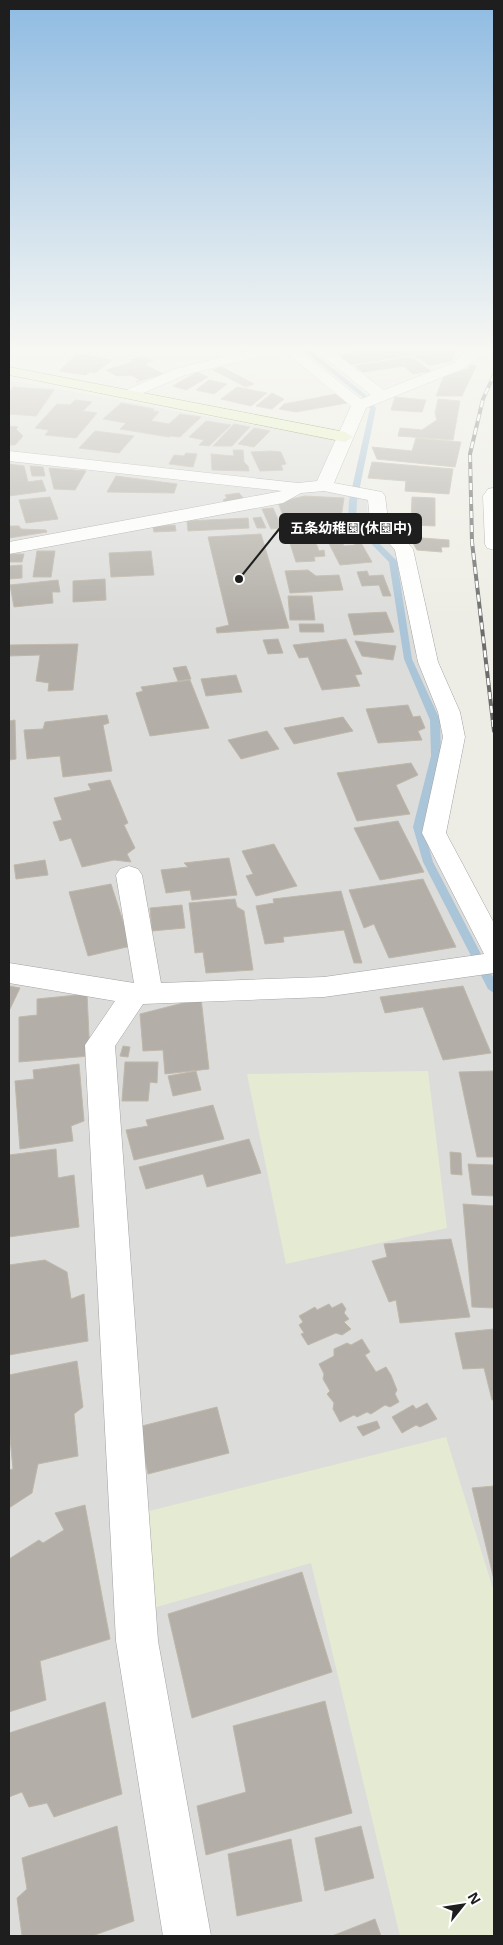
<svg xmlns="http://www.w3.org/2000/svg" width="503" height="1945" viewBox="0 0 503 1945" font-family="'Open Sans','Noto Sans JP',sans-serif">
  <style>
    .residential { fill: #dcdcdb }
    .farmland { fill: #e5ebd2 }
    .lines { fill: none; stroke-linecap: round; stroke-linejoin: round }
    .stream { fill: #aac5d8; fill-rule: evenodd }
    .building { fill: #b3afa8; stroke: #bfb7a9 }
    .street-casing { stroke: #a2a2a2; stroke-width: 1 }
    .secondary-casing { stroke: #506c0f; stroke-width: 1 }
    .street { fill: #fff; fill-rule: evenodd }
    .secondary { fill: #e7f3be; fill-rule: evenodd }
    .rail-casing { stroke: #6c6c6c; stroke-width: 4 }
    .rail { stroke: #fff; stroke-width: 2.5; stroke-dasharray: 7; stroke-linecap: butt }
    .leader { fill: none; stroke: #1e1e1e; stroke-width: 2 }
    .callout-dot { fill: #1e1e1e; stroke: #fff; stroke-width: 2 }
    .callout { fill: #1e1e1e; stroke: #1e1e1e; stroke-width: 2 }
    .callout-label { font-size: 14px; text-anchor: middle; font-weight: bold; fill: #fff }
  </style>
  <rect width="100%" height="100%" fill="#eeede5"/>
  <path class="residential" d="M9 380 335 440 326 490 367 499 368 517 397 551 415 629 416 657 441 714 443 736 426 831 494 961V1936H9Z"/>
  <path class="farmland" d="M428 1071 447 1228 286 1264 247 1074Z
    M446 1437 494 1592V1936H400L311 1563 153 1608 149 1511Z"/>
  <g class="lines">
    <path class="stream" d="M303 350H310L366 395 376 408 357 501 356 520 397 561 412 659 440 720 441 756 423 827 433 862 494 979V993L488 989 423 862 413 827 431 756 430 720 404 659 389 562 348 520 349 501 370 408 362 397Z"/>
  </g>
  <path class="building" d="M352 350H428L430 352 348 365 337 356 356 353Z
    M445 350H456L451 361 429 365 415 356Z
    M77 354 112 360 95 373 90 372 86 375 59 371Z
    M144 356 153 361 144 364 163 374 136 382 140 380 131 375 117 376 106 370 134 362 130 360Z
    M412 357 430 371 413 374 404 366 363 372 355 366Z
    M470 365 476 366 462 396H436L444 376 468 369Z
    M222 367 254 384 246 387 213 370Z
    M197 372 208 377 186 390 173 386Z
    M209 380 227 384 214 394 196 390Z
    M13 387 54 390 36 416 9 414V393Z
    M237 387 267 393 251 406 221 399Z
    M272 393 284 399 272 409 256 406Z
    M336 394 347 403 296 412 279 409 284 404Z
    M395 397 426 400 422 412 391 410Z
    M438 399 460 401 453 440 398 436 400 428 422 430 437 420 435 413Z
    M75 400 92 402 83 411 97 413 76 438 45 435 49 430 35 428 57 404 70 405Z
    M121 403 154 409 153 411 159 412 151 421 169 424 180 414 201 417 180 437 171 436 169 437 120 429 126 423 103 419Z
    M206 421 231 425 209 446 199 445 204 440 189 437Z
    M234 424 250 427 232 446H213Z
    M9 426 18 427 16 429 23 436 15 445H9Z
    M254 428 270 431 254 447 238 444Z
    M95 431 134 436 119 453 79 448Z
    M416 438 461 442 455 467 377 459 372 447 412 451Z
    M233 450H243L244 462 248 466 249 471 212 470 211 454 234 456Z
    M270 451 281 452 286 464 281 465 283 470 260 471 251 452Z
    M186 453 197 454 193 467 169 464 174 455 184 456Z
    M372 462 453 469 449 494 405 491 406 481 368 478Z
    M9 464 24 466 28 482 42 480 46 491 9 496Z
    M30 466 43 467 45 476H32Z
    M49 468 86 471 75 490 54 489Z
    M116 476 177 484 174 493 107 492Z
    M239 493 244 499 225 502 223 500 227 498 225 495Z
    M305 496 344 498 340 525 316 523 315 529 287 527 278 502Z
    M50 497 58 519 26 523 19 500Z
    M412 497 435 498V526L411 525Z
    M273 508 282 528 271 529 262 509Z
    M261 517 266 528H257L253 518Z
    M248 518 249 528 188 531 187 521Z
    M175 525 176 531 154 532 153 527Z
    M9 526H19L21 529 46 530 47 532 9 538Z
    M351 527 355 535 339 536 344 546 355 545 353 541H360L372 562 340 565 322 530Z
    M309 533 310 536 320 535 323 542 316 543 319 551 324 550 325 556 314 557 315 561 296 562 287 534Z
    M261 534 289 628 217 633 216 628 229 625 208 537Z
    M409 537 449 540V547H441L442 552 417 550Z
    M37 551H55L51 577H33Z
    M151 551 154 575 111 577 109 553Z
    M9 554H24L22 562H9Z
    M22 565V578L9 579V566Z
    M308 570 316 576 339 575 343 590 290 593 285 571Z
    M367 571 369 576 383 575 391 596H383L379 585 362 586 357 572Z
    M105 579 106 600 73 602V581Z
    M58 580 60 592H52L53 603 14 607 10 585Z
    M288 596H312L315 620H290Z
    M386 612 394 632 354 635 348 614Z
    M299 624H323L324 632H300Z
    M278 639 283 653 268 654 263 640Z
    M346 639 362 674 355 675 360 686 322 690 308 657 299 658 293 645Z
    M355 641 396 646 393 660 362 656Z
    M78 644 73 690 48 691 49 683 36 681 40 655 9 656 10 645Z
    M186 666 191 679 178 681 173 668Z
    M236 675 242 692 206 696 201 679Z
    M190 680 209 728 150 736 136 693 143 691 141 687Z
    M408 705 413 717 420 716 425 728 418 731 422 740 378 743 366 709Z
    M107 715 109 723 103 725 112 771 63 777 60 756 27 759 24 730 43 729 45 722Z
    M343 717 353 731 294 744 284 728Z
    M15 720 16 759 9 760V721Z
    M267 731 279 749 241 759 228 740Z
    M411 763 418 775 396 785 410 814 357 821 337 773Z
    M110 780 128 823 124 825 135 848 127 854 131 862 114 860 82 867 71 838 60 841 53 822 62 820 54 798 91 790 88 784Z
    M398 821 424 872 380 880 354 828Z
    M274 844 297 886 256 896 246 876 253 874 242 851Z
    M229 858 237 895 192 900 190 890 166 893 161 870 188 867 184 863Z
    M45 860 48 875 16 879 14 865Z
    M423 879 456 947 389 958 374 924 364 928 349 890Z
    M111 884 131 946 88 956 69 892Z
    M341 891 362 963H354L344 930 283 937 284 942 265 944 256 906 274 903 273 899Z
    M235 899 237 907 244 911 253 970 206 973 203 952 195 953 189 903Z
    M182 905 185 928 152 931 150 908Z
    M9 986 20 988 10 1009H9Z
    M463 986 491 1053 443 1060 423 1007 385 1013 380 997Z
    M87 994 90 1056 19 1062V1017L37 1015V999Z
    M201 998 209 1069 165 1074 163 1050 143 1051 140 1014 183 1003 185 1000Z
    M123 1046 130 1047 128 1057 120 1056Z
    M125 1062H158L157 1083 150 1082 148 1101H122Z
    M79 1064 84 1121 71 1126 73 1141 20 1149 15 1081 34 1079 33 1070Z
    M196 1071 201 1090 173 1096 168 1076Z
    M494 1071V1157H477L459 1072Z
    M213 1105 224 1139 134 1160 126 1130 148 1126 146 1120Z
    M249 1139 261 1173 207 1187 203 1174 146 1189 139 1167Z
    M56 1149 58 1178 74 1175 79 1227 9 1237V1155Z
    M450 1152 461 1153 462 1175 451 1174Z
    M468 1164 494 1165V1196L472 1195Z
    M463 1204 494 1206V1308L472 1307Z
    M451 1239 470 1317 400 1323 396 1300 389 1302 372 1261 387 1257 384 1244Z
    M45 1260 67 1272 71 1299 84 1294 88 1341 9 1355V1265Z
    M342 1303 346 1309 344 1313 349 1319 344 1322 351 1329 342 1335 336 1333 308 1345 301 1334 304 1333 299 1325 303 1322 299 1316 315 1307 317 1310 329 1304 332 1308Z
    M494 1329V1400H492L484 1368 463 1369 455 1333Z
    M362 1339 370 1352 365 1355 376 1372 386 1367 391 1375 397 1390 395 1394 399 1402 390 1407 385 1405 371 1414 367 1412 357 1417 354 1415 340 1422 333 1409 334 1403 327 1394 330 1391 323 1379 324 1374 319 1364 334 1356V1349L347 1343 351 1345Z
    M77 1361 83 1407 74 1414 78 1456 38 1464 32 1493 9 1508V1470L13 1469 9 1427V1375Z
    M427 1403 437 1419 420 1427 416 1425 402 1433 392 1417 413 1405 416 1409Z
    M217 1407 229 1453 148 1474 138 1427Z
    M377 1421 380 1428 363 1436 357 1427Z
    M494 1486V1580L472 1488Z
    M85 1505 110 1639 40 1661 46 1700 9 1712V1559L39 1540 43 1543 64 1530 55 1513Z
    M302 1572 332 1672 192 1718 168 1614Z
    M325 1701 352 1813 206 1855 197 1806 246 1792 233 1726Z
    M105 1702 122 1794 54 1817 47 1803 29 1807 22 1792 9 1797V1733Z
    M117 1826 134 1921 92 1936H22L17 1898 27 1889 22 1858Z
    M361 1826 374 1878 325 1891 315 1838Z
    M291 1839 302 1901 237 1916 228 1854Z
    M375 1919 381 1936H332Z"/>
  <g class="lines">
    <defs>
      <path id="street" d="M9 350H17L14 355 9 356Z
        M250 350H275L273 353 185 375 134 397H124L121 394 124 391 175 369Z
        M283 350H299L361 399 371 395 315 350H331L384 390 455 362 468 350H483L465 368 366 408 334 483 382 492 385 496 388 520 413 549 438 662 460 712 465 737 446 833 494 923V973L324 997 143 1004 115 1046 158 1641 211 1936H163L116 1641 85 1045 115 1001 9 983V963L134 983 116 875 120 869 129 866 138 869 142 875 161 983 324 977 484 954 422 833 443 737 438 712 418 662 395 550 370 521 368 500 324 491 301 493 283 503 9 554V542L282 491 9 461V451L298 483 317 481 351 406Z
        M494 488V550L487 548 485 544 483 496 488 489Z"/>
      <path id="secondary" d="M9 367 345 432 353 437 345 442 9 375Z"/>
    </defs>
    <use href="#street" class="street-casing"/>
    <use href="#secondary" class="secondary-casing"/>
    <use href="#street" class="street"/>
    <use href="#secondary" class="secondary"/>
    <defs>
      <path id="rail" d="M494 375 483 399 470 454 472 542 494 731"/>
    </defs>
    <use href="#rail" class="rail-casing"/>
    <use href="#rail" class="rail"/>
  </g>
  <linearGradient id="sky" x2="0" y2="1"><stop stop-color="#8fbbe2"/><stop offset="0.56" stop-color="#f7f7f3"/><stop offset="1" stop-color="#f7f7f3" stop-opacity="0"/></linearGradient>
  <rect width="503" height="622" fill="url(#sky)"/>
  <path class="leader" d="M239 579L280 528"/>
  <circle class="callout-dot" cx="239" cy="579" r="5"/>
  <rect class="callout" x="280" y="514" width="141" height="29" rx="5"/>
  <g class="callout-label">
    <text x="351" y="533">五条幼稚園(休園中)</text>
  </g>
  <rect width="503" height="1945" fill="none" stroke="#1e1e1e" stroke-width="20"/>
  <g transform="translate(463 1905) rotate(60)" stroke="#ffffff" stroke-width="4" paint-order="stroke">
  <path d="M0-4L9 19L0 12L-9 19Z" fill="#1e1e1e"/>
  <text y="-8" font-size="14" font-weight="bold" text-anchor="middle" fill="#1e1e1e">N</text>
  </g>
</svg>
